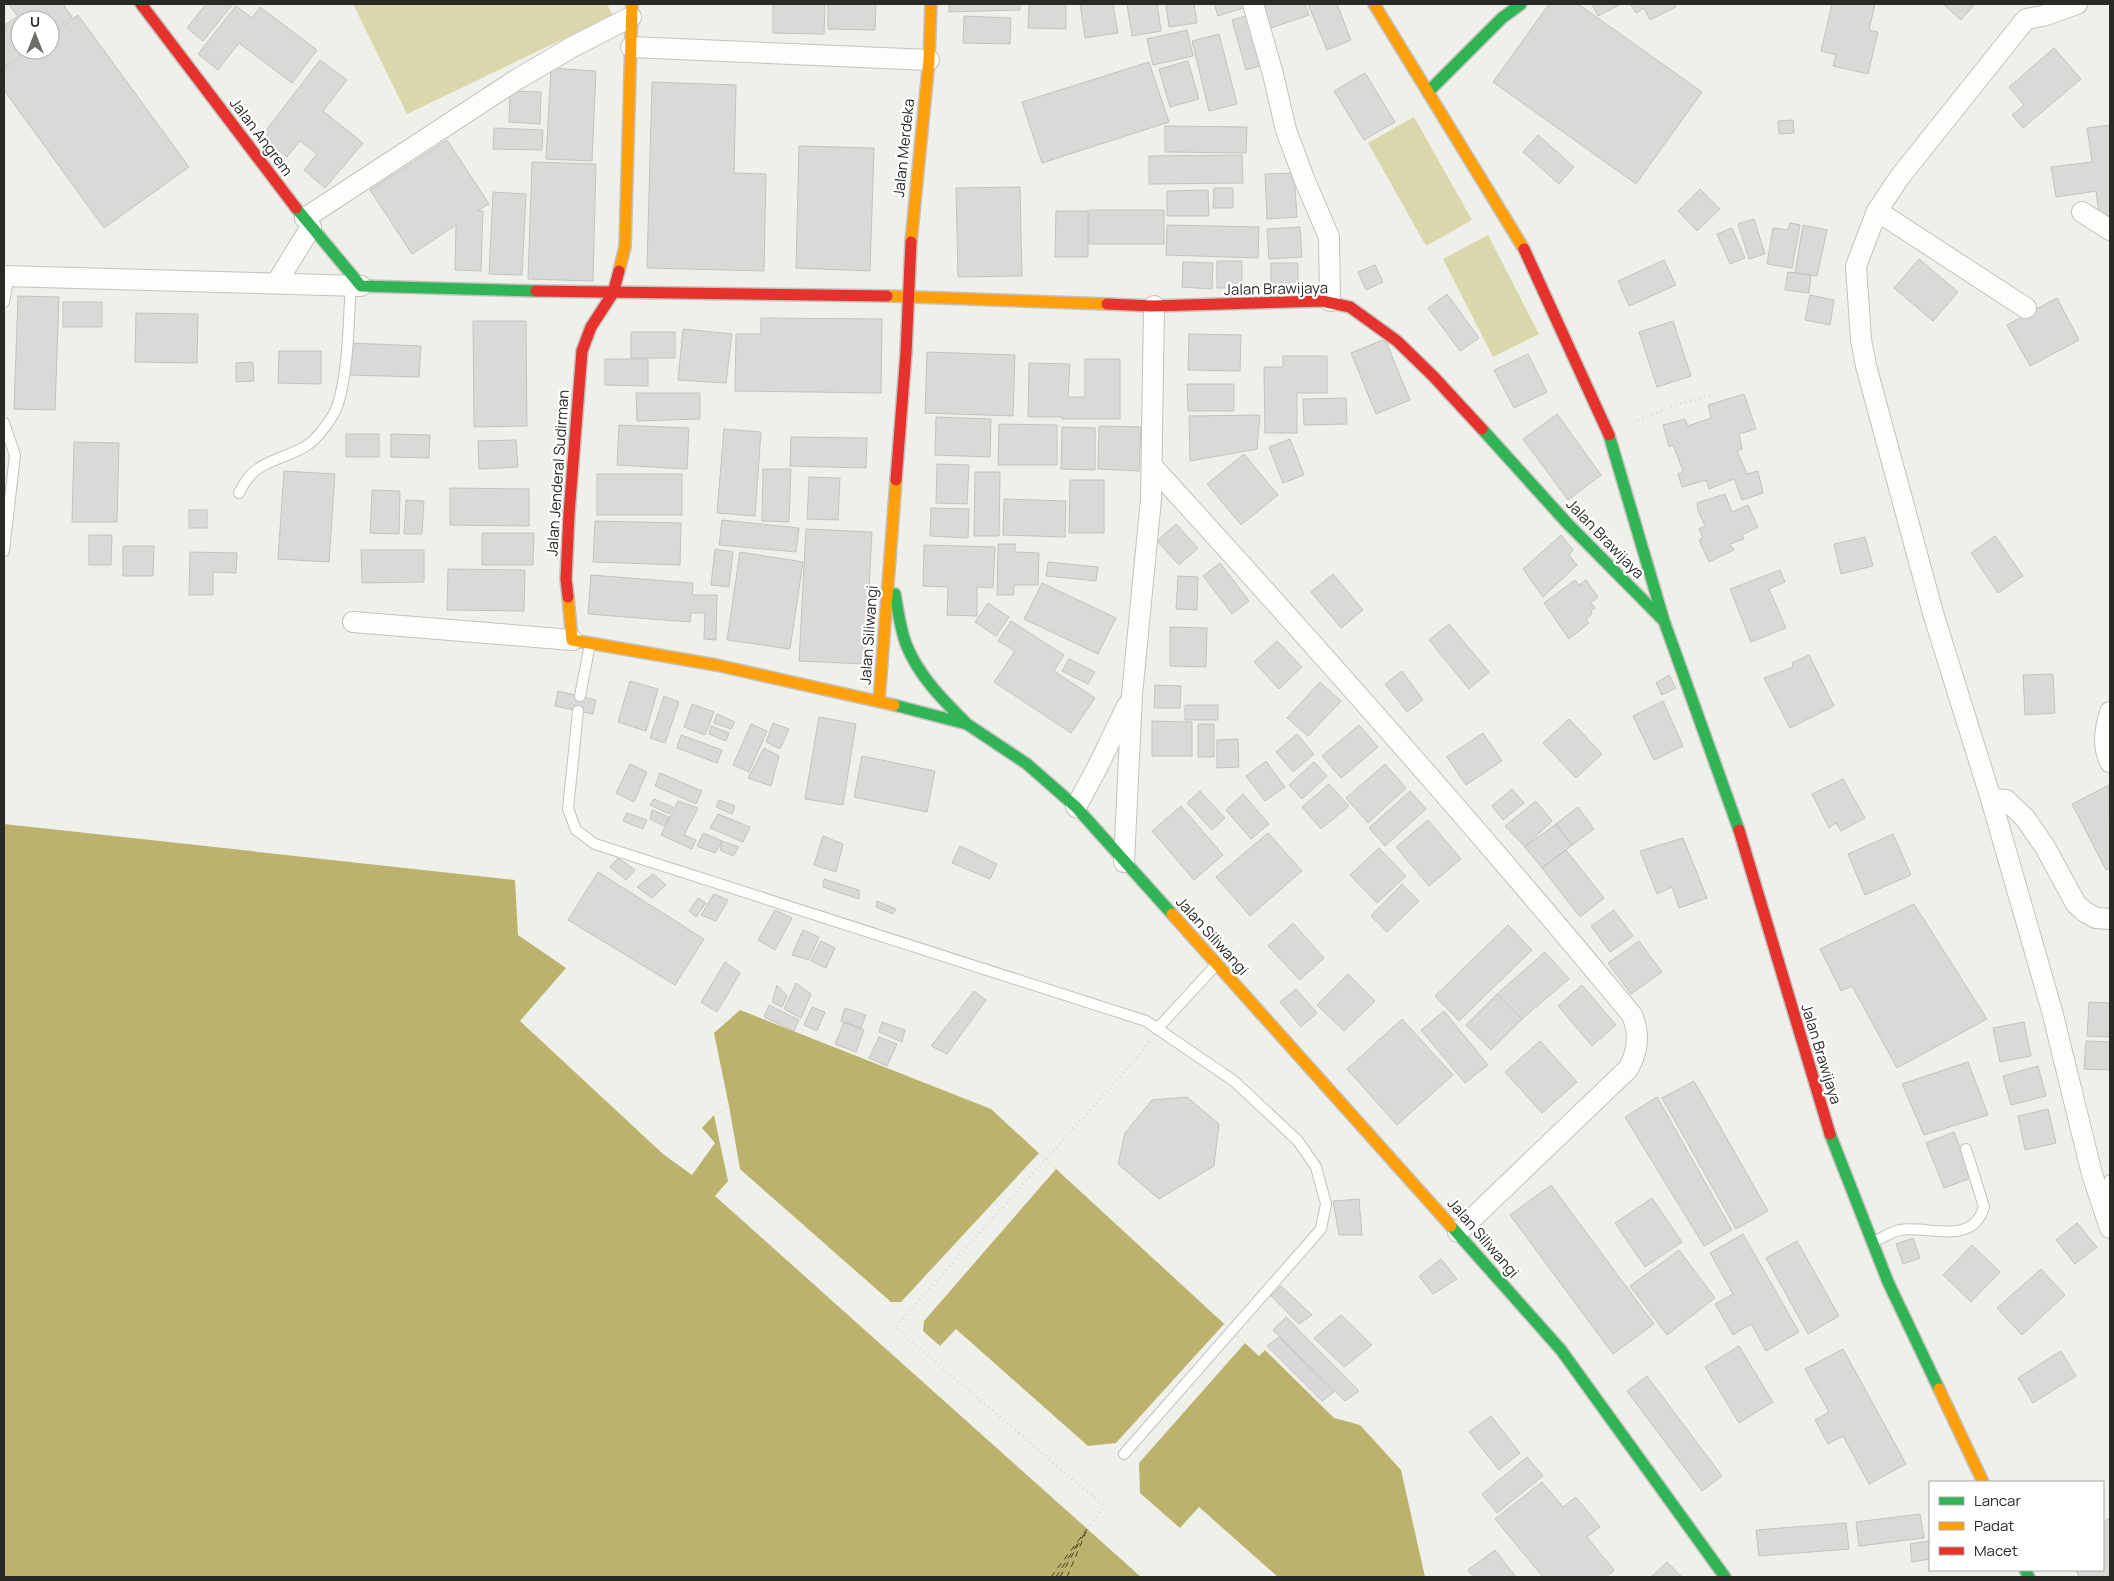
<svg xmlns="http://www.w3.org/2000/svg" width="2114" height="1581" viewBox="0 0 2114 1581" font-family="Manrope,sans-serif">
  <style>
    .green { fill: #dbd7ac }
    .water { fill: #bbb36d }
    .pier { fill: #f0f0ea }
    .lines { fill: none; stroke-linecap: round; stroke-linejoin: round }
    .ferry { stroke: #464119; stroke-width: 1; stroke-dasharray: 6 5; stroke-linecap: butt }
    .building { fill: #dbd9d8; stroke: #c3c2c1 }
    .lane-casing { stroke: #c3c2be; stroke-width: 12 }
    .street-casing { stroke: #c3c2be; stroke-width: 22 }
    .fast-casing { stroke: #c3c2be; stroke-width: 14 }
    .slow-casing { stroke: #c3c2be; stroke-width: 14 }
    .jam-casing { stroke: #c3c2be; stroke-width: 14 }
    .path { stroke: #d9d9d7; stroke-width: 3; stroke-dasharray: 1 4; stroke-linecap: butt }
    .lane { stroke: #fdfdfc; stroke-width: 10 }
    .street { stroke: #fdfdfc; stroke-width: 20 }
    .fast { stroke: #30b455; stroke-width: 11 }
    .slow { stroke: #ff9f0a; stroke-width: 11 }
    .jam { stroke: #e5322d; stroke-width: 11 }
    .labels { text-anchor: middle; stroke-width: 4.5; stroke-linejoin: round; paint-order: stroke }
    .street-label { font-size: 15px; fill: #292925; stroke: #fff }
  </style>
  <rect width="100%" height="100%" fill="#f0f0ea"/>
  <path class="green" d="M353 4H607L613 15 407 114Z
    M1414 117 1472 220 1426 246 1368 143Z
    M1488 235 1539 334 1493 357 1443 259Z"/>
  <path class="water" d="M4 824 515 880 518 935 566 968 520 1021 663 1154 692 1175 715 1143 702 1128 714 1115 729 1106 714 1033 740 1010 991 1109 1259 1356 1265 1350 1334 1418 1360 1425 1401 1470 1425 1577H4Z"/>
  <path class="pier" d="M729 1106 740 1169 891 1302H901L1039 1153 1056 1169 924 1321 923 1331 940 1346 956 1329 1088 1446 1116 1443 1224 1324 1245 1343 1139 1463 1140 1493 1180 1528 1199 1507 1278 1577H1141L715 1196 728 1181 714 1115Z"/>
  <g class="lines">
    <path class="ferry" d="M1051 1577 1087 1529
      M1056 1577 1080 1540
      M1060 1577 1084 1534
      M1067 1577 1086 1532"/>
  </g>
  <path class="building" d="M8 4H63L72 17 50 33V20H20V50H27L4 67V26L18 16Z
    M206 4H233L203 41 187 28Z
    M773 4H825L824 34 773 33Z
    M828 4H876L875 30 828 29Z
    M949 4H1020V10L949 12Z
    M1029 4H1066V29L1028 28Z
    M1080 4H1113L1118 33 1085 38Z
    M1127 4H1157L1161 31 1132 36Z
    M1166 4H1194L1197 23 1169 27Z
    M1214 4H1249V6L1218 16Z
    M1256 4H1305L1309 15 1265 30Z
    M1308 4H1337L1351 40 1327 50Z
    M1549 4H1578L1702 92 1636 184 1493 82Z
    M1592 4H1618L1619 5 1598 16Z
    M1630 4H1674L1676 7 1650 20 1644 8 1636 13Z
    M1832 4H1875L1869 30 1878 32 1868 74 1833 66 1836 55 1821 51Z
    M1943 4H1972L1974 5 1961 20Z
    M236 6 252 18 260 7 317 50 292 83 239 43 218 70 198 54Z
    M78 15 189 167 104 228 4 90V69L30 50H50V35Z
    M1249 15 1263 65 1246 70 1232 20Z
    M964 16 1011 18 1010 44 963 43Z
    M1187 30 1193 56 1153 65 1147 39Z
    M1219 34 1237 104 1209 111 1192 41Z
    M2054 48 2081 79 2023 128 2012 115 2024 105 2009 87Z
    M320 60 347 80 323 111 363 143 325 188 304 170 317 154 300 141 287 157 261 137Z
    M1188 61 1199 99 1170 107 1159 69Z
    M1149 62 1169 122 1042 163 1022 102Z
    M551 68 596 71 592 161 546 159Z
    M1365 73 1395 122 1364 140 1334 91Z
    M652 82 736 85 734 173 766 174 764 271 647 268Z
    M510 91 541 92 540 124 509 122Z
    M1793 120 1794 133 1779 134 1778 121Z
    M2110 125V219L2100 220 2096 191 2056 197 2051 167 2092 162 2087 128Z
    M1165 126 1247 127 1246 153 1165 152Z
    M494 128 543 130 542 150 493 149Z
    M1538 135 1574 167 1559 184 1523 152Z
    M447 140 489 204 477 211H483L481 271 455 270 456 225 412 254 370 190Z
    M799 146 874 148 870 271 796 268Z
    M1242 155 1243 183 1149 184V156Z
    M532 162 596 164 593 281 528 279Z
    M1294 173 1297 217 1267 219 1265 174Z
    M1020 187 1022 276 958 277 956 188Z
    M1214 188H1233V208H1213Z
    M1700 189 1720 209 1697 231 1678 211Z
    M1208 190 1209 216H1167V191Z
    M493 192 526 194 522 275 489 274Z
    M1089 210H1164V244H1089Z
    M1056 211H1088V257H1055Z
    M1754 219 1765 254 1749 259 1738 224Z
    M1790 223 1800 225 1792 268 1767 264 1773 228 1788 230Z
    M1167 225 1259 227 1258 258 1166 255Z
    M1803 225 1827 230 1817 276 1795 273Z
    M1300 227 1302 257 1269 259 1267 229Z
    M1732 228 1745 258 1730 264 1717 234Z
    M1919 259 1958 292 1933 321 1894 288Z
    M1664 260 1676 285 1629 306 1618 281Z
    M1217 261H1242V288H1217Z
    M1183 262 1213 263 1212 289 1182 287Z
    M1271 263H1298V292H1271Z
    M1375 265 1383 282 1366 290 1358 272Z
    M1788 272 1811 275 1809 293 1785 290Z
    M1447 294 1479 338 1460 351 1428 308Z
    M1810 295 1834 300 1830 325 1805 320Z
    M18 296 59 297 55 410 14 409Z
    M2057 298 2079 340 2030 366 2007 325Z
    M63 302H102V327H63Z
    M136 313 198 314 197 363 135 362Z
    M761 318 882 319 881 393 735 391 736 334H761Z
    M473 321H526L527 426 474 427Z
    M1673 321 1691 376 1657 387 1639 332Z
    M683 329 732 334 726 383 678 380Z
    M631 332H675V358H631Z
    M1189 334 1241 335 1240 371 1188 370Z
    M1385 339 1410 400 1376 414 1351 353Z
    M350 343 421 346 419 377 349 375Z
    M279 351H321V384L278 383Z
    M927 352 1015 355 1013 416 925 413Z
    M1528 354 1547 392 1514 408 1494 370Z
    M1283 356H1327V393H1297V433H1265L1264 367H1283Z
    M605 359H648V386L605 385Z
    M1085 359H1120V419H1062V417H1028L1029 363 1070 364 1068 397H1085Z
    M253 362 254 381 236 382V363Z
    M1187 384H1234V411H1188Z
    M636 393H700V419L637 421Z
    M1744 394 1756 429 1739 434 1742 449 1737 451 1747 474 1758 471 1763 493 1742 500 1734 479 1709 489 1706 480 1682 487 1678 474 1683 471 1673 445 1669 447 1663 425 1685 419 1688 426 1711 418 1708 405Z
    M1346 398 1347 424 1304 425 1303 399Z
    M1557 414 1601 475 1568 500 1523 439Z
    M1260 415 1257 449 1190 461 1189 416Z
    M936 417 991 419 990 457 935 455Z
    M999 424 1057 425V465H998Z
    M619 425 689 428 687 469 617 465Z
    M1099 426 1141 427 1139 471 1098 469Z
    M1062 427 1095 428V470L1061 469Z
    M724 429 761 432 755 516 717 513Z
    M346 434H379V457H346Z
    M391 434 430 435 429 458 391 457Z
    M791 437 867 438 866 468 790 466Z
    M1290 439 1304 475 1283 483 1269 447Z
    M516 440 518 467 479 469 478 441Z
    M74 442 119 443 117 522H72Z
    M1244 454 1278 495 1241 525 1207 484Z
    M937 464 969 465 967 504 936 503Z
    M763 469H791L789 522 762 521Z
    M284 471 335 474 329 562 278 559Z
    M975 472H1000L999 536H974Z
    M597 474H682V515H597Z
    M809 477 840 478 838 520 807 519Z
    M1070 480H1104V533H1069Z
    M450 488 529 489V526L450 525Z
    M372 490 400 491 399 534 370 533Z
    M1725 494 1732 512 1748 505 1758 527 1742 535 1744 539 1730 544 1734 550 1709 562 1699 540 1703 538 1699 529 1705 526 1698 511 1697 503Z
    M1004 499 1066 501 1065 537 1003 535Z
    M406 500 424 501 422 534H404Z
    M931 508 969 509 968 538 930 536Z
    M189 510H207V528H189Z
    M722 520 799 528 796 552 719 545Z
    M595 521 681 523 680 565 593 562Z
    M1176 524 1198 548 1179 565 1157 541Z
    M806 529 872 532 865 664 799 661Z
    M482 533H534L533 565H482Z
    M89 535H112L111 565H89Z
    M1561 535 1573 550 1569 555 1577 565 1543 597 1523 569Z
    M1995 536 2023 576 1998 593 1971 553Z
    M1865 537 1873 566 1841 574 1834 544Z
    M998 544H1015V552L1039 553 1038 585H1014V595H997Z
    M924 545 995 547 993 588 977 587V616L947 615 948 587 923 586Z
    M123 546H154L153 576H123Z
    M715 549 733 552 729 587 711 585Z
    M361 550H424V582L362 583Z
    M190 552 237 553 236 573 213 572V595H189Z
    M740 552 803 562 790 649 727 640Z
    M1048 562 1098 567 1096 581 1046 576Z
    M1220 563 1249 601 1232 614 1203 576Z
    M448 569 525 570 524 611 447 610Z
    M1780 570 1785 582 1769 589 1786 628 1751 642 1730 589Z
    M1333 574 1363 610 1341 628 1311 592Z
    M591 575 693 583 692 595H717L716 640 704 639 705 613H691L690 622 588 614Z
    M1178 576 1198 577 1197 610 1176 609Z
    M1575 580 1579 585 1586 580 1598 597 1591 603 1595 608 1591 611 1592 614 1586 619 1589 623 1569 639 1544 603Z
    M1042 583 1116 618 1098 654 1024 619Z
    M988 603 1009 617 996 636 975 622Z
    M1011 621 1064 655 1054 671 1095 698 1071 733 994 682 1015 651 998 641Z
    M1449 624 1489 672 1469 689 1429 640Z
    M1170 627 1207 628 1206 667 1170 666Z
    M1277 641 1302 667 1279 689 1254 662Z
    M1809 655 1834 706 1790 728 1764 678 1793 667 1792 663Z
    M1069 659 1095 672 1088 684 1062 671Z
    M1402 671 1423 700 1407 712 1385 684Z
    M2053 674 2055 713 2025 715 2023 675Z
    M1669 675 1676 688 1662 695 1656 683Z
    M630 681 658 689 646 731 618 722Z
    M1320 682 1341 701 1308 736 1287 718Z
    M1155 685 1181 686 1180 708H1154Z
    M558 691 596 700 593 714 555 706Z
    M664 696 679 702 665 743 650 738Z
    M1663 701 1683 746 1654 760 1633 716Z
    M692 704 714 712 705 735 684 727Z
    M1185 705H1218V720H1185Z
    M717 714 735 722 731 729 714 723Z
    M819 717 856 724 843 805 805 799Z
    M1569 719 1602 754 1576 778 1543 743Z
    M1152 721 1192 722V756H1152Z
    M773 723 789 729 780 749 766 742Z
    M751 724 767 731 749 772 733 765Z
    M1198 724H1214V757H1198Z
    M1359 725 1378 747 1341 778 1322 756Z
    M711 726 729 733 726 741 709 734Z
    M1483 733 1502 761 1466 785 1447 757Z
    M1297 734 1314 754 1293 772 1276 752Z
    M681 735 722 750 717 763 677 748Z
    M1238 739 1239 767 1217 768V740Z
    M764 748 779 756 771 786 748 778Z
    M862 756 935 771 927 812 854 797Z
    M1266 761 1285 787 1265 801 1246 776Z
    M1314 762 1327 776 1302 799 1289 785Z
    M630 764 647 772 634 802 616 793Z
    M1385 764 1406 788 1368 823 1346 798Z
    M660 773 702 791 696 804 655 786Z
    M1843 779 1865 818 1841 831 1836 823 1829 828 1812 794Z
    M1329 784 1349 806 1321 829 1302 807Z
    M2109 785 2110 868 2106 870 2072 804Z
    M1512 789 1524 803 1503 820 1492 806Z
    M1200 791 1225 818 1212 830 1187 803Z
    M1410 791 1426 809 1385 846 1369 828Z
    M1243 794 1269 824 1251 839 1226 810Z
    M654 799 673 807 669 814 650 805Z
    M719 800 735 806 732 814 716 807Z
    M678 801 698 808 684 835 696 840 692 849 661 835Z
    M1536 801 1552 821 1525 847 1505 826Z
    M1181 806 1223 855 1194 880 1152 831Z
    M1578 807 1594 829 1572 845 1556 824Z
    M652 810 669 817 664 826 650 819Z
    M627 813 647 820 643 829 623 821Z
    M718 814 750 827 743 842 710 828Z
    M1428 820 1461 859 1429 886 1396 847Z
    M1556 824 1572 845 1542 868 1525 847Z
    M703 833 722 841 715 853 697 846Z
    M1268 833 1302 871 1250 916 1216 877Z
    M1893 834 1911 875 1865 895 1848 854Z
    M823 836 843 844 836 872 814 865Z
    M1683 838 1707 898 1679 908 1672 887 1657 894 1640 851Z
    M722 841 739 847 733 856 720 850Z
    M960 846 997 864 990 879 952 863Z
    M1379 848 1406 876 1377 903 1350 875Z
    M1566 850 1604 898 1580 917 1542 868Z
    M618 858 635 870 626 880 610 867Z
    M598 872 704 939 675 985 568 920Z
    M653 874 666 885 652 898 637 887Z
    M824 879 859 890V899L823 887Z
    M1402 884 1419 901 1387 932 1371 916Z
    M714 894 728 900 716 921 701 915Z
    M698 898 706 903 696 917 689 911Z
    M877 901 896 909 893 914 876 907Z
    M1914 904 1987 1019 1897 1068 1852 986 1841 991 1820 949Z
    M775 910 792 918 775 950 758 940Z
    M1614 910 1633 936 1610 952 1591 926Z
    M1293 923 1324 958 1300 980 1268 946Z
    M1508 925 1532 950 1459 1021 1435 996Z
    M803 930 819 937 809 960 792 955Z
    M821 941 835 948 826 968 811 961Z
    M1639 941 1662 972 1631 994 1608 963Z
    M1545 952 1569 979 1522 1019 1497 994Z
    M725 962 740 973 717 1012 701 1002Z
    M1348 974 1375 1001 1344 1031 1317 1005Z
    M796 983 811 994 801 1018 784 1009Z
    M777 985 787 996 782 1007 772 1002Z
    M1582 985 1616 1025 1592 1046 1558 1006Z
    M1296 989 1317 1013 1301 1027 1280 1002Z
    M974 991 986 1000 947 1054 931 1046Z
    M1497 994 1522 1019 1491 1050 1466 1025Z
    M2089 1002 2110 1003V1037L2087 1036Z
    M769 1005 799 1020 794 1031 764 1017Z
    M812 1007 825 1012 817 1031 804 1025Z
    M845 1008 866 1015 861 1028 841 1021Z
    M1444 1011 1488 1065 1465 1083 1421 1030Z
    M1402 1019 1453 1075 1397 1125 1347 1069Z
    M844 1022 864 1030 856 1052 835 1044Z
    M882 1022 905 1030 902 1042 879 1032Z
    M2024 1022 2031 1056 2000 1062 1993 1028Z
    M879 1037 897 1044 887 1066 869 1058Z
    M1540 1041 1577 1082 1542 1113 1505 1072Z
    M2086 1041 2110 1042V1070L2084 1069Z
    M1968 1062 1988 1115 1924 1135 1902 1084Z
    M2038 1066 2046 1096 2011 1105 2003 1076Z
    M1694 1081 1768 1211 1736 1229 1662 1098Z
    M1187 1097 1219 1124 1214 1166 1159 1199 1118 1164 1125 1133 1152 1100Z
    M1657 1097 1732 1230 1704 1246 1625 1117Z
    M2048 1109 2056 1143 2025 1150 2018 1116Z
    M1954 1132 1971 1178 1944 1188 1926 1143Z
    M1551 1185 1654 1324 1613 1354 1510 1215Z
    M1652 1198 1682 1242 1645 1267 1615 1223Z
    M1359 1199 1362 1235H1339L1333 1201Z
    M2077 1223 2097 1247 2075 1264 2056 1240Z
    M1743 1234 1799 1332 1766 1351 1751 1324 1733 1335 1715 1304 1733 1294 1710 1253Z
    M1913 1238 1920 1258 1903 1264 1896 1244Z
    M1797 1241 1839 1316 1808 1334 1766 1258Z
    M1972 1245 2000 1272 1971 1302 1943 1275Z
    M1679 1250 1715 1298 1667 1335 1630 1286Z
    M1441 1259 1457 1279 1433 1294 1419 1276Z
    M2041 1269 2065 1295 2022 1335 1997 1308Z
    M1281 1286 1312 1315 1299 1324 1271 1296Z
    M1341 1315 1372 1345 1344 1367 1314 1338Z
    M1286 1317 1359 1391 1345 1401 1273 1330Z
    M1279 1337 1334 1392 1322 1401 1267 1346Z
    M1739 1346 1773 1402 1739 1423 1705 1367Z
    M1843 1349 1906 1464 1869 1484 1843 1436 1828 1444 1815 1420 1829 1412 1805 1369Z
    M2061 1351 2076 1376 2033 1403 2018 1378Z
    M1647 1376 1722 1476 1702 1491 1627 1391Z
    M1491 1416 1520 1453 1499 1470 1469 1432Z
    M1527 1457 1543 1476 1497 1513 1482 1494Z
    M1542 1482 1563 1507 1576 1497 1600 1527 1587 1537 1614 1570 1606 1577H1543L1495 1519Z
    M1920 1514 1924 1538 1859 1546 1856 1522Z
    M2110 1518V1577H2079L2076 1570H2103V1522Z
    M1846 1523 1849 1549 1759 1556 1756 1530Z
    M1930 1541V1559L1912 1562 1910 1544Z
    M1495 1550 1516 1577H1474L1468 1570Z
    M1667 1562 1682 1577H1651Z"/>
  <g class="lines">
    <defs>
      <path id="lane" d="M4 302 9 276
        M4 423 15 455 4 551
        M239 493C242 488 245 481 249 477 263 460 289 457 306 446 317 440 335 415 338 404 349 368 348 323 351 285
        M580 696 590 644
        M578 711 568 809 576 830 595 844 1146 1021 1234 1081 1298 1141 1316 1167 1326 1204 1321 1229 1124 1454
        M1157 1029 1216 965
        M2102 1200 2110 1180
        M1875 1241C1882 1238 1891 1232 1900 1230 1927 1225 1972 1247 1984 1207L1966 1149"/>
      <path id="street" d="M1253 4 1273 74 1286 130 1305 181 1329 237 1330 301
        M2077 4 2043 16 2026 19 1899 178 1877 211 1856 266 1861 340 1866 366 1933 613 1991 799 2052 1011 2092 1174 2110 1228
        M631 47 929 60
        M1877 211 2026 308
        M2082 212 2110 230
        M305 218 516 80 574 46 631 17
        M4 276 361 286
        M277 282 311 227
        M1152 466C1316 646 1477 827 1632 1015 1640 1034 1638 1052 1628 1069L1458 1232
        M353 622 572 640
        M2110 712C2105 729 2102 746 2110 762
        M1991 799 2006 800 2025 818 2045 847 2076 904 2085 912 2096 918 2110 919
        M1076 807 1097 768 1127 706
        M1124 862 1132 695 1151 499 1154 306"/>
      <path id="fast" d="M1428 92 1502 18 1521 4
        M296 208 361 286 536 291
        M1482 429 1567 523 1664 621
        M1609 435 1664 621 1739 830
        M895 594C898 611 900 628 906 644 918 675 942 699 965 722
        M894 705 967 724 1027 764 1076 807 1172 914
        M1830 1134 1888 1282 1939 1389
        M1451 1226 1561 1350 1725 1577
        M2025 1570 2029 1577"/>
      <path id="slow" d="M1374 4 1524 249
        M911 242 929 60 931 4
        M619 271 625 247 632 4
        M887 296 1107 304
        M568 597 572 640 716 665 894 705
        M879 701 896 480
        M1172 914 1451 1226
        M1939 1389 1983 1482"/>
      <path id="jam" d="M141 4 296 208
        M1524 249 1609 435
        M536 291 887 296
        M1107 304 1152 306 1322 301 1350 307 1397 341 1433 376 1482 429
        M896 480 906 353 911 242
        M568 597 566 579 569 514 582 351 591 327 613 293 619 271
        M1739 830 1830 1134"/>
    </defs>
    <use href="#lane" class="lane-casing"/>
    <use href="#street" class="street-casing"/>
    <use href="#fast" class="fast-casing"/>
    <use href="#slow" class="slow-casing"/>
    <use href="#jam" class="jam-casing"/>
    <path class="path" d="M1629 424 1675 405 1710 396
      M1087 1529 1104 1506 895 1327 1137 1058 1150 1040"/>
    <use href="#lane" class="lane"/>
    <use href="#street" class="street"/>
    <use href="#fast" class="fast"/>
    <use href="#slow" class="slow"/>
    <use href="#jam" class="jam"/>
  </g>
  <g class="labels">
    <g class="street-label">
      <text transform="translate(261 137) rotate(53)" y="5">Jalan Angrem</text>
      <text transform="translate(904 148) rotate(-84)" y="5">Jalan Merdeka</text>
      <text transform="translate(1276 289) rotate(-1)" y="5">Jalan Brawijaya</text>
      <text transform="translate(558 473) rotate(-86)" y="5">Jalan Jenderal Sudirman</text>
      <text transform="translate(1605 539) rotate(46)" y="5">Jalan Brawijaya</text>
      <text transform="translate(869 635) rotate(-86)" y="5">Jalan Siliwangi</text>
      <text transform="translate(1212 936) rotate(48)" y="5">Jalan Siliwangi</text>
      <text transform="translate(1821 1054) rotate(73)" y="5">Jalan Brawijaya</text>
      <text transform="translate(1483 1238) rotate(49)" y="5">Jalan Siliwangi</text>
    </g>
  </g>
  <rect width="2114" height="1581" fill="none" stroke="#292925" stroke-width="10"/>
  <rect x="1929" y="1481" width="175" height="90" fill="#ffffff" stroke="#a9a9a8"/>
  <rect x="1939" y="1497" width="25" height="8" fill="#30b455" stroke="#a9a9a8"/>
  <text x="1974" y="1506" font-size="15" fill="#292925">Lancar</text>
  <rect x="1939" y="1522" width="25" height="8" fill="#ff9f0a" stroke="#a9a9a8"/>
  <text x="1974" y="1531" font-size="15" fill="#292925">Padat</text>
  <rect x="1939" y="1547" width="25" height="8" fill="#e5322d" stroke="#a9a9a8"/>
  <text x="1974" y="1556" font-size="15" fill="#292925">Macet</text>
  <g transform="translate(35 35)"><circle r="24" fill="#ffffff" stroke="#a9a9a8"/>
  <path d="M0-4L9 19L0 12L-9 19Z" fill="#6f6f6a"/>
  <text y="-8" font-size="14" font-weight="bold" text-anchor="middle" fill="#292925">U</text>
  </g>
</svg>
